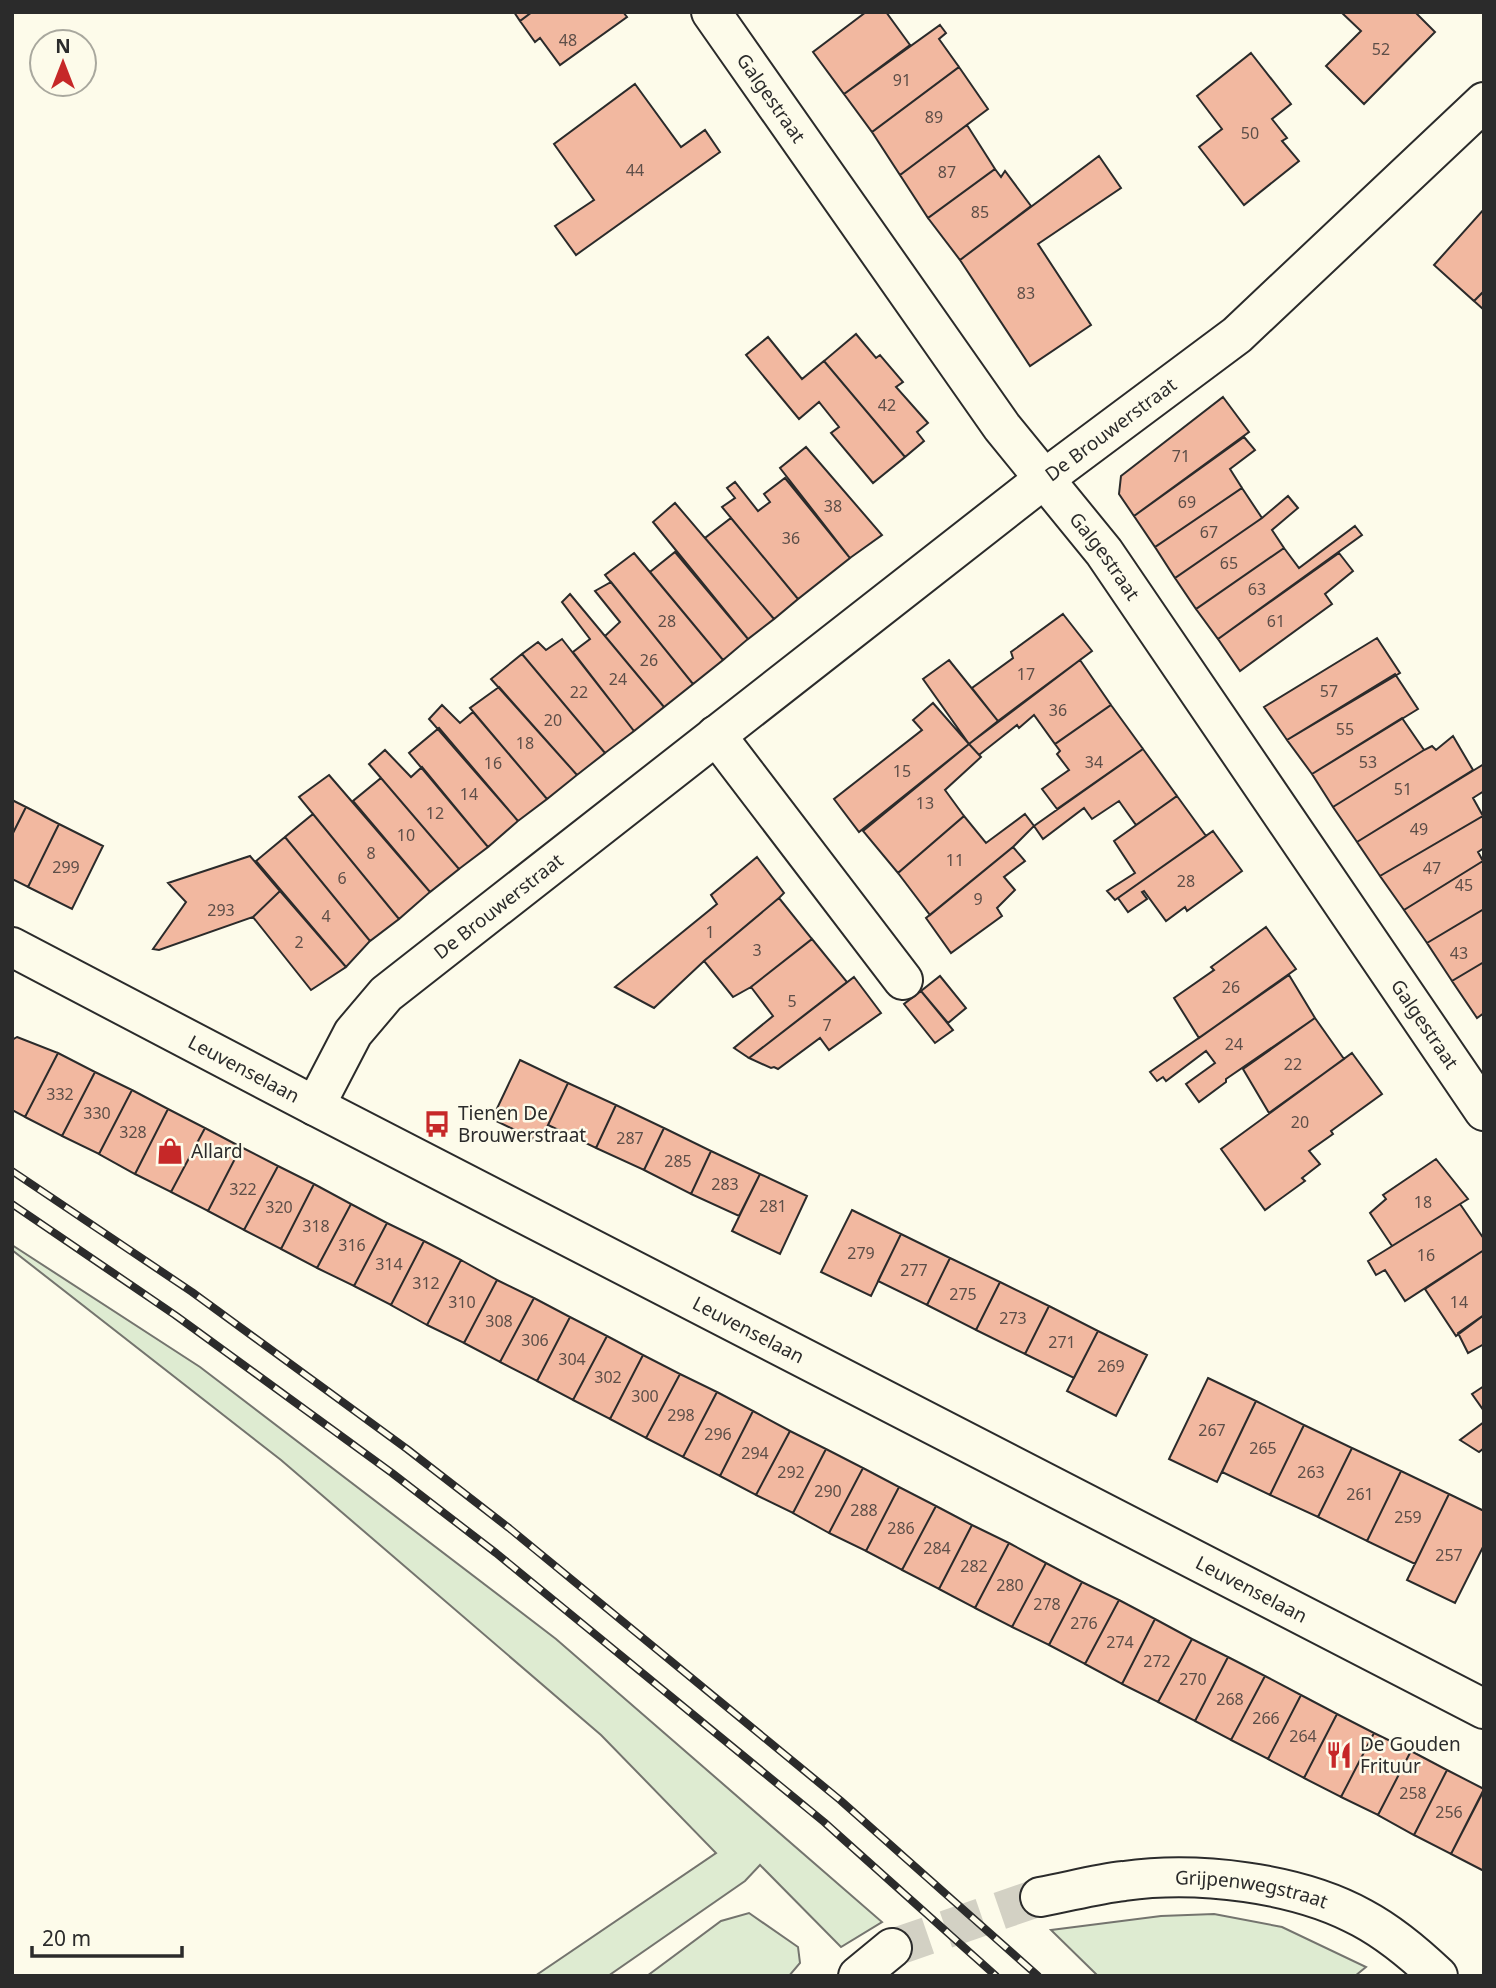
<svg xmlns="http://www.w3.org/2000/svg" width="1496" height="1988" viewBox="0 0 1496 1988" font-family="'Noto Sans',sans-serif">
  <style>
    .green { fill: #deebd1; stroke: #74746e; stroke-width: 2 }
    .building { fill: #f2b8a0; stroke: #2b2b2b; stroke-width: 2 }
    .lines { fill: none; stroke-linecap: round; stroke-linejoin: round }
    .street-tunnel { stroke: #d3d1c4; stroke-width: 38; stroke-dasharray: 38 19; stroke-linecap: butt }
    .street-casing { stroke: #2b2b2b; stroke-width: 42 }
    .primary-casing { stroke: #2b2b2b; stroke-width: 42 }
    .street { stroke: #fdfbea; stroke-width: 38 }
    .primary { stroke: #fdfbea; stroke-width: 38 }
    .rail-casing { stroke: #2b2b2b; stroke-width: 8 }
    .rail { stroke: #fdfbea; stroke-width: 5; stroke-dasharray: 16; stroke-linecap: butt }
    .labels { text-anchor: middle; stroke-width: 5; stroke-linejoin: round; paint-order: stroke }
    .number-label { font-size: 16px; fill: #5d4e48 }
    .street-label { font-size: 19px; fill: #2b2b2b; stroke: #fdfbea }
    .poi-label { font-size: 19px; fill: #2b2b2b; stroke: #fdfbea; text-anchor: start }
  </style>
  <rect width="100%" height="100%" fill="#fdfbea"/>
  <path class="green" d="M12 1245 200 1367 556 1639 882 1922 841 1947 760 1865 745 1881 608 1976H535L716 1853 601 1735 281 1460 12 1250Z
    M749 1913 798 1947 800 1963 789 1976H647L721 1921Z
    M1214 1914 1282 1927 1366 1967 1355 1976H1098L1051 1930 1161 1916Z"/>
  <path class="building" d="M514 12H532L520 21Z
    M532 12H623L627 17 560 65 540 38 535 42 520 21Z
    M866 12H886L910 45 844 94 813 52Z
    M1341 12H1415L1435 32 1364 104 1326 66 1361 31Z
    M940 25 946 33 939 39 959 67 872 132 844 94Z
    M1251 53 1291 104 1272 119 1287 138 1282 141 1299 161 1244 205 1199 147 1222 129 1197 96Z
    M959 67 988 109 900 175 872 132Z
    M635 84 681 147 705 130 720 152 576 255 555 226 594 200 554 144Z
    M967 125 995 169 928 218 900 175Z
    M1099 156 1121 188 1038 244 1091 325 1030 366 960 260Z
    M995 169 1001 177 1005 171 1031 206 960 260 928 218Z
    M1484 209V291L1474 301 1434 265Z
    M1484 291V310L1474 301Z
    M856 334 876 358 880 355 903 382 896 387 928 423 917 432 924 441 905 457 824 361Z
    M768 337 802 379 824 361 905 457 873 483 831 433 839 427 819 402 799 419 746 355Z
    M1223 397 1249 432 1134 516 1119 494 1121 476Z
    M1244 437 1255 450 1230 469 1242 488 1155 547 1134 516Z
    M806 447 882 535 850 558 780 468Z
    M785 478 850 558 798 599 722 507 735 498 727 488 735 482 758 511 770 502 764 494Z
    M1242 488 1262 518 1175 578 1155 547Z
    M1288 496 1298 508 1272 530 1284 548 1196 609 1175 578 1262 518Z
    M675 503 774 619 748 639 653 522Z
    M731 518 798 599 774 619 705 538Z
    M1355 526 1362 535 1218 639 1196 609 1284 548 1299 568Z
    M675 552 748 639 723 660 650 572Z
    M634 553 723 660 693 684 605 575Z
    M1339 553 1353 571 1325 594 1332 604 1240 671 1218 639Z
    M611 582 693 684 664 707 605 636 620 622 595 591Z
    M570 594 664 707 634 731 573 652 590 639 562 602Z
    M1063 614 1092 651 998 721 972 688 1013 658 1011 652Z
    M1377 638 1400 673 1287 740 1264 707Z
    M562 639 634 731 605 753 522 654 538 642 546 650Z
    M522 654 605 753 577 775 491 679Z
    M949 660 998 721 969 744 923 679Z
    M1080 660 1111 705 1055 744 1034 715 1019 728 1017 725 979 755 969 744Z
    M1395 674 1418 709 1312 774 1287 740Z
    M499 687 577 775 547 799 470 708Z
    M933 703 969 744 859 832 834 799 922 730 913 720Z
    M442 705 460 723 473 712 547 799 518 821 429 719Z
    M1111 705 1143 749 1057 809 1042 789 1069 770 1057 754 1060 751 1055 744Z
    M1402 718 1424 750 1333 807 1312 774Z
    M439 728 518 821 488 847 409 753Z
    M1453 736 1473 770 1357 842 1333 807 1424 750 1432 746 1436 750Z
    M969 744 981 757 945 790 964 816 898 873 863 831Z
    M1143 749 1177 796 1136 825 1119 801 1092 819 1084 808 1043 839 1034 826Z
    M385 750 411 777 422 767 488 847 459 869 369 764Z
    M1484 764V791L1473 798 1483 816 1380 876 1357 842Z
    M329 775 430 892 399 919 299 797Z
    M381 778 459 869 430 892 353 801Z
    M1177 796 1206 836 1115 900 1107 891 1135 873 1114 841Z
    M12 800 26 807 12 835Z
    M26 807 59 824 28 887 12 879V835Z
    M313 814 399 919 370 941 285 837Z
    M1025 814 1034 826 1013 847 930 915 898 873 964 816 986 843Z
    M1483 816 1484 848 1478 852 1483 861 1404 910 1380 876Z
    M59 824 103 846 72 909 28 887Z
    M1213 831 1242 871 1187 911 1185 907 1166 921 1144 891 1142 892 1147 899 1128 912 1118 898Z
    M285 837 370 941 346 967 256 861Z
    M1013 847 1025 861 1004 877 1015 890 997 908 1002 916 951 953 926 918Z
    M250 856 280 891 253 917 159 950 153 949 186 902 168 883Z
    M757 857 784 893 779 898 704 961 654 1008 615 987 717 904 711 895Z
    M1483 861 1484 909 1427 943 1404 910Z
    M280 891 346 967 311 990 253 917Z
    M779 898 812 939 751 987 733 997 704 961Z
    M1484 909V962L1452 981 1427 943Z
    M1266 927 1296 969 1199 1038 1174 998 1214 970 1211 967Z
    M812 939 847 982 749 1058 734 1048 773 1016 751 987Z
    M1484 962V1013L1477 1018 1452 981Z
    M1289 975 1315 1018 1226 1079V1082L1199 1102 1186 1084 1215 1063 1206 1051 1166 1081 1163 1077 1157 1081 1150 1072Z
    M940 976 966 1008 948 1023 921 991Z
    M854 977 881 1013 829 1050 820 1038 778 1069 774 1067 771 1068 749 1058Z
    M921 991 953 1030 935 1043 904 1004Z
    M1315 1018 1344 1059 1269 1113 1243 1069Z
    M17 1037 58 1053 25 1117 12 1110V1040Z
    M58 1053 95 1072 62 1136 25 1117Z
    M1352 1053 1382 1094 1331 1131 1333 1134 1309 1151 1320 1164 1302 1178 1305 1181 1265 1210 1221 1149Z
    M520 1060 568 1083 540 1142 492 1119Z
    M95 1072 132 1090 99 1154 62 1136Z
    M568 1083 616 1105 596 1148 548 1125Z
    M132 1090 168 1109 135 1174 99 1154Z
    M616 1105 664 1128 644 1170 596 1148Z
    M168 1109 205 1128 171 1192 135 1174Z
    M205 1128 241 1147 208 1211 171 1192Z
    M664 1128 711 1151 691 1194 644 1170Z
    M241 1147 278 1166 244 1230 208 1211Z
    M711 1151 760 1174 739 1216 691 1194Z
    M1436 1159 1468 1199 1392 1246 1370 1213 1386 1199 1383 1195Z
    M278 1166 314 1184 281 1249 244 1230Z
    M760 1174 807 1196 780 1254 732 1231Z
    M314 1184 351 1204 317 1268 281 1249Z
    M351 1204 387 1223 354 1286 317 1268Z
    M1460 1204 1484 1239V1250L1405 1301 1385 1270 1376 1275 1368 1261Z
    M852 1210 901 1234 871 1296 821 1272Z
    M387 1223 424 1241 391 1305 354 1286Z
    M901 1234 950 1258 927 1305 878 1281Z
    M424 1241 461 1260 427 1325 391 1305Z
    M1484 1250V1315L1456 1336 1425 1289Z
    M950 1258 1000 1282 976 1330 927 1305Z
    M461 1260 497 1280 464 1343 427 1325Z
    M497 1280 534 1298 500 1362 464 1343Z
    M1000 1282 1049 1306 1025 1354 976 1330Z
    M534 1298 570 1317 537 1381 500 1362Z
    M1049 1306 1098 1331 1074 1378 1025 1354Z
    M1484 1315V1344L1468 1353 1458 1333Z
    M570 1317 607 1336 573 1400 537 1381Z
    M1098 1331 1147 1355 1116 1416 1067 1391Z
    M607 1336 643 1355 610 1419 573 1400Z
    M643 1355 680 1374 646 1438 610 1419Z
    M680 1374 717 1392 683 1457 646 1438Z
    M1208 1378 1256 1401 1217 1482 1169 1459Z
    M1484 1386V1411L1472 1394Z
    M717 1392 753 1411 720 1476 683 1457Z
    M1256 1401 1304 1425 1270 1495 1222 1472Z
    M753 1411 790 1431 756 1495 720 1476Z
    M1484 1422V1448L1479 1452 1460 1440Z
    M1304 1425 1352 1448 1318 1517 1270 1495Z
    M790 1431 826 1449 793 1513 756 1495Z
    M1352 1448 1401 1471 1367 1541 1318 1517Z
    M826 1449 863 1468 829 1533 793 1513Z
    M863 1468 899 1487 866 1551 829 1533Z
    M1401 1471 1449 1494 1415 1564 1367 1541Z
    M899 1487 936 1506 902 1570 866 1551Z
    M1449 1494 1484 1511V1545L1455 1603 1407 1580Z
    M936 1506 972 1525 939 1589 902 1570Z
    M972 1525 1009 1543 975 1608 939 1589Z
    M1009 1543 1046 1563 1012 1627 975 1608Z
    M1046 1563 1082 1582 1049 1645 1012 1627Z
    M1082 1582 1119 1600 1085 1664 1049 1645Z
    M1119 1600 1155 1619 1122 1684 1085 1664Z
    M1155 1619 1192 1639 1158 1702 1122 1684Z
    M1192 1639 1228 1657 1195 1721 1158 1702Z
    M1228 1657 1265 1676 1231 1740 1195 1721Z
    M1265 1676 1301 1695 1268 1759 1231 1740Z
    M1301 1695 1337 1714 1304 1778 1268 1759Z
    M1337 1714 1374 1733 1341 1797 1304 1778Z
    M1374 1733 1411 1751 1378 1815 1341 1797Z
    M1411 1751 1447 1770 1414 1835 1378 1815Z
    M1447 1770 1484 1789 1451 1854 1414 1835Z
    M1484 1790V1871L1451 1854Z"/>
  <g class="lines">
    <path class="street-tunnel" d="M892 1948 1040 1897"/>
    <defs>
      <g id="street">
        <path id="s1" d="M711 12 1002 427 1104 552 1484 1111"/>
        <path d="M716 735 903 980"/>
        <path id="s2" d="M315 1106 353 1033 386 994 1044 479 1237 335 1484 102"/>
        <path id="s3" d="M1040 1897C1068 1892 1096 1884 1124 1881 1197 1871 1297 1882 1362 1918 1390 1933 1415 1954 1438 1976"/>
        <path d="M858 1976 892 1948"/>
      </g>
      <g id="primary">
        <path id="s4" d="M12 947 315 1106 1484 1709"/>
      </g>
    </defs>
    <use href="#street" class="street-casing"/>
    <use href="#primary" class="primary-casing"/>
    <use href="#street" class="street"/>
    <use href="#primary" class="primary"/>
    <defs>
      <path id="rail" d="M12 1171 192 1292 407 1449 509 1528 840 1800 1038 1976
        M12 1204 175 1315 392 1473 496 1553 824 1822 996 1976"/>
    </defs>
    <use href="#rail" class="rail-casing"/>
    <use href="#rail" class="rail"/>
  </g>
  <defs>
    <symbol id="bus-bare" viewBox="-9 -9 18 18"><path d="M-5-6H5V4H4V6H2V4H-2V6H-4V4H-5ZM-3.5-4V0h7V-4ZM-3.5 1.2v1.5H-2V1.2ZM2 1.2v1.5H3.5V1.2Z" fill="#c62828" stroke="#fdfbea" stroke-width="2.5" paint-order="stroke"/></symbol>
    <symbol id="shop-bare" viewBox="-9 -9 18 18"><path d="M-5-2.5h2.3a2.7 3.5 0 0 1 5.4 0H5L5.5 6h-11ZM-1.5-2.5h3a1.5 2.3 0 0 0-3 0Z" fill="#c62828" stroke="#fdfbea" stroke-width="2.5" paint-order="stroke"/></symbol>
    <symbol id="restaurant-bare" viewBox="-9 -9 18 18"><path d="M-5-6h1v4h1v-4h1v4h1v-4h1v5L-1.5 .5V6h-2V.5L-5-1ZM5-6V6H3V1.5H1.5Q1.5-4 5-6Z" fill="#c62828" stroke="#fdfbea" stroke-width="2.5" paint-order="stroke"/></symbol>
  </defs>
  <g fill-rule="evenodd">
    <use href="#bus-bare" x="418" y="1105" width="38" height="38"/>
    <use href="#shop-bare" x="151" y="1132" width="38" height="38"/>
    <use href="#restaurant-bare" x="1320" y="1736" width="38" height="38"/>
  </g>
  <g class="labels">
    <g class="number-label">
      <text x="568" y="46">48</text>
      <text x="1381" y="55">52</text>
      <text x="902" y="86">91</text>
      <text x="934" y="123">89</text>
      <text x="1250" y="139">50</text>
      <text x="635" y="176">44</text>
      <text x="947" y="178">87</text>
      <text x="980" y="218">85</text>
      <text x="1026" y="299">83</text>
      <text x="887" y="411">42</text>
      <text x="1181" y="462">71</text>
      <text x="1187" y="508">69</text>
      <text x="833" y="512">38</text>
      <text x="1209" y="538">67</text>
      <text x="791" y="544">36</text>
      <text x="1229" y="569">65</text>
      <text x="1257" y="595">63</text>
      <text x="667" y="627">28</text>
      <text x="1276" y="627">61</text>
      <text x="649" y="666">26</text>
      <text x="1026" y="680">17</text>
      <text x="618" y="685">24</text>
      <text x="1329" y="697">57</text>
      <text x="579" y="698">22</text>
      <text x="1058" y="716">36</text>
      <text x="553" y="726">20</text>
      <text x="1345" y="735">55</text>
      <text x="525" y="749">18</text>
      <text x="1094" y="768">34</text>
      <text x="1368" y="768">53</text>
      <text x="493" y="769">16</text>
      <text x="902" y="777">15</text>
      <text x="1403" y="795">51</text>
      <text x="469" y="800">14</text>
      <text x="925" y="809">13</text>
      <text x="435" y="819">12</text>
      <text x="1419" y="835">49</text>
      <text x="406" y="841">10</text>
      <text x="371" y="859">8</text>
      <text x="955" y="866">11</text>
      <text x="66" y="873">299</text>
      <text x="1432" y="874">47</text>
      <text x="342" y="884">6</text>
      <text x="1186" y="887">28</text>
      <text x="1464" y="891">45</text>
      <text x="978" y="905">9</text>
      <text x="221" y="916">293</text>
      <text x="326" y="922">4</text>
      <text x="710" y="938">1</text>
      <text x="299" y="948">2</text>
      <text x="757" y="956">3</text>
      <text x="1459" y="959">43</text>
      <text x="1231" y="993">26</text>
      <text x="792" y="1007">5</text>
      <text x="827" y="1031">7</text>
      <text x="1234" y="1050">24</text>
      <text x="1293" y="1070">22</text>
      <text x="60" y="1100">332</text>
      <text x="97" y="1119">330</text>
      <text x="1300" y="1128">20</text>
      <text x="133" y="1138">328</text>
      <text x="630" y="1144">287</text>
      <text x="678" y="1167">285</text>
      <text x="725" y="1190">283</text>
      <text x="243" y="1195">322</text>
      <text x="1423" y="1208">18</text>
      <text x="773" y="1212">281</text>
      <text x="279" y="1213">320</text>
      <text x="316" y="1232">318</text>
      <text x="352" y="1251">316</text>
      <text x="861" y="1259">279</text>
      <text x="1426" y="1261">16</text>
      <text x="389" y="1270">314</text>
      <text x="914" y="1276">277</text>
      <text x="426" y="1289">312</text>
      <text x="963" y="1300">275</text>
      <text x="462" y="1308">310</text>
      <text x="1459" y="1308">14</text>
      <text x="1013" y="1324">273</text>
      <text x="499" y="1327">308</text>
      <text x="535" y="1346">306</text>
      <text x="1062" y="1348">271</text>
      <text x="572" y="1365">304</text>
      <text x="1111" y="1372">269</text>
      <text x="608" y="1383">302</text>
      <text x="645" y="1402">300</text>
      <text x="681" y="1421">298</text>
      <text x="1212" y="1436">267</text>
      <text x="718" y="1440">296</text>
      <text x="1263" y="1454">265</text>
      <text x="755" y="1459">294</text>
      <text x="791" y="1478">292</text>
      <text x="1311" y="1478">263</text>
      <text x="828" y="1497">290</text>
      <text x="1360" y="1500">261</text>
      <text x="864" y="1516">288</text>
      <text x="1408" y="1523">259</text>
      <text x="901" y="1534">286</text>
      <text x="937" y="1554">284</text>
      <text x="1449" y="1561">257</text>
      <text x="974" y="1572">282</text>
      <text x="1010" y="1591">280</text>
      <text x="1047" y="1610">278</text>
      <text x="1084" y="1629">276</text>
      <text x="1120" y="1648">274</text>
      <text x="1157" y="1667">272</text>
      <text x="1193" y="1685">270</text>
      <text x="1230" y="1705">268</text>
      <text x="1266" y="1724">266</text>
      <text x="1303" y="1742">264</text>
      <text x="1413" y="1799">258</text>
      <text x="1449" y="1818">256</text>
    </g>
    <g class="street-label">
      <text dy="7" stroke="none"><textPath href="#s1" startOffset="105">Galgestraat</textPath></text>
      <text dy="7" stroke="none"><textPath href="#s2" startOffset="1052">De Brouwerstraat</textPath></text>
      <text dy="7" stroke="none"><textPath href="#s1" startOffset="672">Galgestraat</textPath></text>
      <text dy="7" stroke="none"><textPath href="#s2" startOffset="276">De Brouwerstraat</textPath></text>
      <text dy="7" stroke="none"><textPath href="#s1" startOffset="1239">Galgestraat</textPath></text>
      <text dy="7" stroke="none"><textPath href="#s4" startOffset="262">Leuvenselaan</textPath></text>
      <text dy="7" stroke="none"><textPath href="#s4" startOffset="830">Leuvenselaan</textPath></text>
      <text dy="7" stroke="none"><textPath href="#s4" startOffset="1396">Leuvenselaan</textPath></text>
      <text dy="7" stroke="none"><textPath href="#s3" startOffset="214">Grijpenwegstraat</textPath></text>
    </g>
    <g class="poi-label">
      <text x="458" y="1120">Tienen De<tspan x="458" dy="22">Brouwerstraat</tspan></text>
      <text x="191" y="1158">Allard</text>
      <text x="1360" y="1751">De Gouden<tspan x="1360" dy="22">Frituur</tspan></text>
    </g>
  </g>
  <rect width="1496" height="1988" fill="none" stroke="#2b2b2b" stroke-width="28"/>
  <g transform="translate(63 63)"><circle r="33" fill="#fdfbea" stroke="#a9a89e" stroke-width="2"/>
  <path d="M0-5L12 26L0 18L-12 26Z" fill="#c62828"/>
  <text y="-10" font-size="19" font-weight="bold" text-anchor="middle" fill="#2b2b2b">N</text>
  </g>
  <path d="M32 1946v10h150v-10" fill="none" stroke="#2b2b2b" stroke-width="3.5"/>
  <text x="42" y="1946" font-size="21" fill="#2b2b2b" stroke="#fdfbea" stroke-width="5" paint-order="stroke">20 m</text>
</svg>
